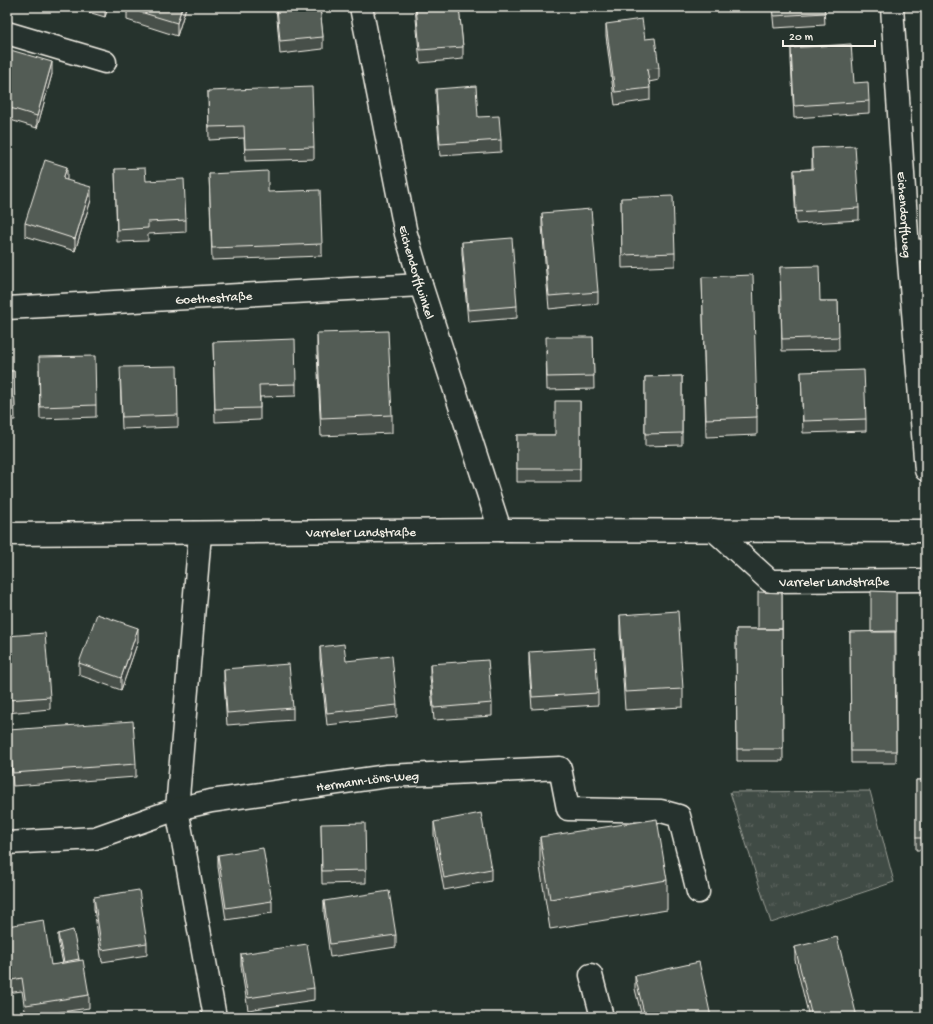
<svg xmlns="http://www.w3.org/2000/svg" width="933" height="1024" viewBox="0 0 933 1024" font-family="'Gochi Hand',sans-serif">
  <style>
    .park { fill: url(#park-tufts); stroke: #9a9e96 }
    .lines { fill: none; stroke-linecap: round; stroke-linejoin: round }
    .minor-casing { stroke: #f4f1e8; stroke-width: 25 }
    .major-casing { stroke: #f4f1e8; stroke-width: 25 }
    .minor { stroke: #26332d; stroke-width: 22 }
    .major { stroke: #26332d; stroke-width: 22 }
    .wall { fill: #474f49; stroke: #f4f1e8 }
    .shaded-wall { fill: #39403c; stroke: #f4f1e8 }
    .building { fill: #525c55; stroke: #f4f1e8 }
    .labels { text-anchor: middle; stroke-width: 3; stroke-linejoin: round; paint-order: stroke }
    .street-label { font-size: 13px; fill: #f4f1e8; stroke: #26332d }
  </style>
  <defs>
    <pattern id="park-tufts" width="24" height="20" patternUnits="userSpaceOnUse"><rect width="24" height="20" fill="#414b45"/><path d="M3 7l-1-3M5 7V3M7 7l1-3M15 17l-1-3M17 17v-4M19 17l1-3" fill="none" stroke="#5d6560"/></pattern>
  </defs>
  <rect width="100%" height="100%" fill="#26332d"/>
  <filter id="ink" filterUnits="userSpaceOnUse"><feTurbulence type="fractalNoise" baseFrequency=".025" numOctaves="2"/><feDisplacementMap in="SourceGraphic" scale="8" xChannelSelector="R" yChannelSelector="G"/><feConvolveMatrix kernelMatrix="1 2 1 2 8 2 1 2 1" color-interpolation-filters="sRGB"/></filter>
  <g filter="url(#ink)">
    <path class="park" d="M870 791 894 882 771 923 730 792Z"/>
    <g class="lines">
      <defs>
        <g id="minor">
          <path id="s1" d="M361 7 406 234 421 285 500 530"/>
          <path id="s2" d="M892 7 908 250 926 470"/>
          <path d="M7 33 105 62"/>
          <path d="M908 250 926 251"/>
          <path id="s3" d="M7 308 421 285"/>
          <path id="s4" d="M714 530 770 581 926 580"/>
          <path d="M200 534 177 809 215 1017"/>
          <path id="s5" d="M7 843 95 838 177 809 211 801 387 776 560 768 568 809 661 811 679 816 698 892"/>
          <path d="M591 975 602 1017"/>
        </g>
        <g id="major">
          <path id="s6" d="M7 534 500 530 926 531"/>
        </g>
      </defs>
      <use href="#minor" class="minor-casing"/>
      <use href="#major" class="major-casing"/>
      <use href="#minor" class="minor"/>
      <use href="#major" class="major"/>
    </g>
    <path class="wall" d="M71 7H108L105 17Z
      M127 7H186L177 36 127 20Z
      M276 7H320L323 37V49L280 54Z
      M415 7H459L463 47V59L420 63Z
      M772 7H824L825 25 774 28Z
      M606 24 645 39 659 68V80L649 82 650 88V100L615 105 606 36Z
      M791 48 854 83 869 101V113L794 118 791 60Z
      M7 49 52 74 37 128 7 119Z
      M436 89 478 117 501 140V152L440 156 436 101Z
      M208 91 314 147V159L245 161 244 138 209 140Z
      M812 148 859 208V220L796 224 794 182V170L812 169Z
      M115 169 146 181 186 220V232L148 234V241L117 242Z
      M209 174 268 192 322 244V256L212 260Z
      M67 179 66 180 91 200 75 251 25 236V223Z
      M621 198 675 253V266L622 268Z
      M542 213 598 292V304L549 309 542 226Z
      M462 242 517 306V318L468 322 462 254Z
      M780 267 820 301H838L839 350 782 351Z
      M702 277 757 417V435L706 437Z
      M317 333 392 415V433L321 436 317 351Z
      M593 337 594 389 547 390 546 350Z
      M213 342 296 384V396L260 397V420L215 422Z
      M39 369 96 405V417L40 419Z
      M7 371H14L15 420H7Z
      M801 372 866 419V431L803 433Z
      M682 376V445L645 446V377Z
      M120 379 178 415V427L122 429Z
      M580 401V482H517V435H555Z
      M896 592V763H851L850 632H871Z
      M782 593 783 761H737L736 629H758Z
      M620 615 683 689V707L625 710 620 633Z
      M7 636 50 697V709L7 713Z
      M138 641 121 690 79 675V663Z
      M320 647 346 661 397 705V717L327 725 320 659Z
      M529 652 598 693V705L532 709 529 665Z
      M430 664 492 703V716L434 720 430 677Z
      M224 669 293 708V720L227 725 224 681Z
      M9 730 136 764V777L13 786 9 743Z
      M916 780H926V850H916Z
      M434 822 491 869V881L444 890 434 835Z
      M321 824 366 870V883L322 884Z
      M540 837 667 880V910L550 929 540 867Z
      M218 855 272 901V913L226 920 218 867Z
      M94 897 147 943V955L102 962 94 909Z
      M324 901 396 935V947L330 957 324 913Z
      M7 926 51 965 63 964 58 940V934L79 959V961L89 995V1008L26 1017 22 991 7 993Z
      M795 947 857 1017H809L795 960Z
      M241 954 314 988V1000L248 1010 241 966Z
      M635 976 711 1017H642L635 989Z"/>
    <path class="shaded-wall" d="M105 7H108L105 17Z
      M182 7H186L177 36V23Z
      M52 62V74L37 128V116Z
      M67 167V179L63 191V179Z
      M91 187V200L75 251V239Z
      M10 189V201L7 212V200Z
      M138 628V641L121 690V678Z"/>
    <path class="building" d="M127 7H182L177 23 127 8Z
      M277 7H320L323 37 280 41Z
      M416 7H459L463 47 420 50Z
      M773 7H824L825 13 774 16Z
      M642 19 645 39 655 38 659 68 647 69 650 88 615 92 606 24Z
      M851 44 854 83 868 82 869 101 794 106 791 48Z
      M7 49 52 62 37 116 7 107Z
      M476 86 478 117 499 116 501 140 440 144 436 89Z
      M312 87 314 147 245 149 244 126 209 127 208 91Z
      M855 146 859 208 796 212 794 170 813 169 812 148Z
      M45 160 67 167 63 179 91 187 75 239 25 223Z
      M145 168 146 181 184 179 186 220 148 222V228L117 230 115 169Z
      M268 171V192L320 190 322 244 212 248 209 174Z
      M7 188 10 189 7 200Z
      M673 196 675 253 622 255 621 198Z
      M591 209 598 292 549 296 542 213Z
      M512 238 517 306 468 310 462 242Z
      M819 266 820 301H838L839 337 782 339 780 267Z
      M753 275 757 417 706 419 702 277Z
      M388 331 392 415 321 418 317 333Z
      M546 337H593L594 376 547 377Z
      M295 339 296 384 259 385 260 408 215 409 213 342Z
      M95 356 96 405 40 407 39 357Z
      M177 366 178 415 122 417 120 367Z
      M864 370 866 419 803 421 801 372Z
      M7 371H14L15 408H7Z
      M682 376V433L645 434V377Z
      M555 401H580V469H517V435H555Z
      M871 591 896 592V632H871Z
      M758 592 782 593V629H758Z
      M678 611 683 689 625 692 620 615Z
      M97 614 138 628 121 678 79 663Z
      M736 629H782L783 749H737Z
      M895 631 896 751H851L850 632Z
      M45 633 50 697 7 700V636Z
      M344 644 346 661 392 656 397 705 327 713 320 647Z
      M595 648 598 693 532 697 529 652Z
      M488 660 492 703 434 708 430 664Z
      M289 664 293 708 227 713 224 669Z
      M133 721 136 764 13 773 9 730Z
      M916 780H926V838H916Z
      M481 813 491 869 444 878 434 822Z
      M657 819 667 880 550 899 540 837Z
      M365 823 366 870 322 871 321 824Z
      M263 848 272 901 226 908 218 855Z
      M139 890 147 943 102 950 94 897Z
      M389 891 396 935 330 944 324 901Z
      M44 920 51 965 83 960 89 995 26 1005 22 978 7 981V926Z
      M73 930 79 959 64 962 58 934Z
      M837 937 857 1017H812L795 947Z
      M307 944 314 988 248 998 241 954Z
      M699 962 711 1017H645L635 976Z"/>
  </g>
  <g class="labels">
    <g class="street-label">
      <text dy="5" stroke="none"><textPath href="#s2" startOffset="208">Eichendorffweg</textPath></text>
      <text dy="5" stroke="none"><textPath href="#s1" startOffset="271">Eichendorffwinkel</textPath></text>
      <text dy="5" stroke="none"><textPath href="#s3" startOffset="207">Goethestraße</textPath></text>
      <text dy="5" stroke="none"><textPath href="#s6" startOffset="354">Varreler Landstraße</textPath></text>
      <text dy="5" stroke="none"><textPath href="#s4" startOffset="140">Varreler Landstraße</textPath></text>
      <text dy="5" stroke="none"><textPath href="#s5" startOffset="368">Hermann-Löns-Weg</textPath></text>
    </g>
  </g>
  <rect width="933" height="1024" fill="none" stroke="#26332d" stroke-width="24"/>
  <rect x="12" y="12" width="909" height="1000" fill="none" stroke="#f4f1e8" stroke-width="1.5" filter="url(#ink)"/>
  <path d="M783 40v6h92v-6" fill="none" stroke="#f4f1e8" stroke-width="2"/>
  <text x="789" y="40" font-size="12" fill="#f4f1e8" stroke="#26332d" stroke-width="3" paint-order="stroke">20 m</text>
</svg>
